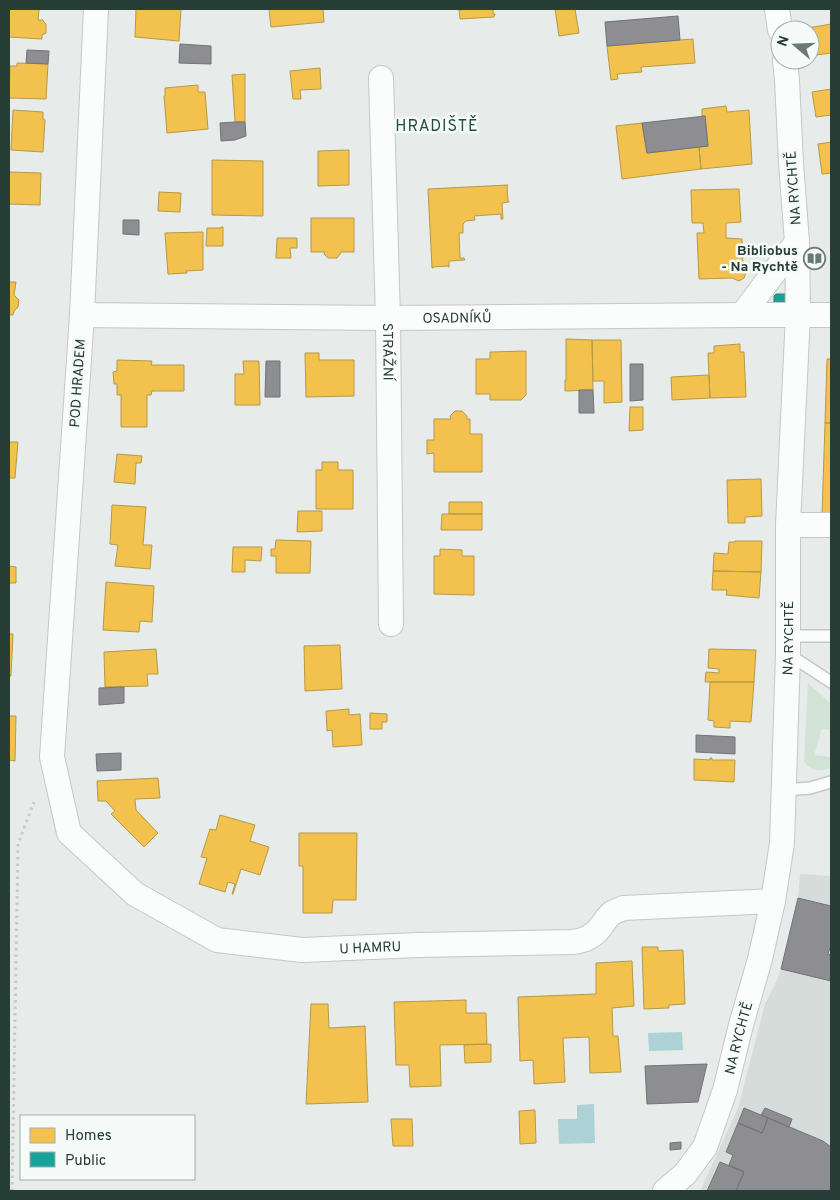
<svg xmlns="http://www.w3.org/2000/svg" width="840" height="1200" viewBox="0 0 840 1200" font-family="Overpass,sans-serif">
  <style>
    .built { fill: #d6dcd9 }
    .green { fill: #d2e3d6 }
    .water { fill: #acd2d6 }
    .homes { fill: #f2c14e; stroke: #b59a47 }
    .public { fill: #17a398; stroke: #1c857b }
    .industry { fill: #8d8d92; stroke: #6e7576 }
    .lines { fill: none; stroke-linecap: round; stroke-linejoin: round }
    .lane-casing { stroke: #c4c8c6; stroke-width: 14 }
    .street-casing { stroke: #c4c8c6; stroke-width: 26 }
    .path { stroke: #c2cbc7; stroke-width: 3; stroke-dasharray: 2.5 4; stroke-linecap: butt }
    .lane { stroke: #fbfcfc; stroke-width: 11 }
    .street { stroke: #fbfcfc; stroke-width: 24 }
    .labels { text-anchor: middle; stroke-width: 5; stroke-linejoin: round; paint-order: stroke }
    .street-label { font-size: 14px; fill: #263e36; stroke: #f6faf8 }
    .poi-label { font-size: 14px; font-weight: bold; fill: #263e36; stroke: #f6faf8; text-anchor: end }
    .quarter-label { font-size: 16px; letter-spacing: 1px; fill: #234f41; stroke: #f6faf8 }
  </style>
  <rect width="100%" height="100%" fill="#e7ebe9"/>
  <path class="built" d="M800 874 831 876V1191H700L738 1108 765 1004 776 982 781 969 798 898Z"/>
  <path class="green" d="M808 683 831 704V730L822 729 814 755 831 757V768C818 771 813 772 804 762Z"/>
  <path class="water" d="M682 1032 683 1050 649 1051 648 1033Z
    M594 1104 595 1143 559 1144 558 1119H577V1105Z"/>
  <path class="homes" d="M9 9H39L38 20H43V21L46 24V33L42 35V39L9 37Z
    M136 9H181L179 41 135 37Z
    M269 9H323L324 22 271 27Z
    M467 9H493V14H495V15L494 16V17L460 19 459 10Z
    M555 9H575L579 33 559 36Z
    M831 24V53L810 56V30H802V29Z
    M693 39 695 63 641 67 642 72 617 74 618 79 611 80 607 46Z
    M17 63 48 64 46 99 9 98 10 66H17Z
    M320 68 321 89 300 90 301 99H293L290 71Z
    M245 74V122H235L232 75Z
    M198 85V92H205L208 129 167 133 164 96H165V88Z
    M831 89V115L816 117 812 92Z
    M726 106 727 112 749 110 752 164 701 169 699 147 708 146 705 116H702V109Z
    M13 110 43 112V119L45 120 43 152 11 150Z
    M642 123 647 153 699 147 701 169 622 179 616 126Z
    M831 142V173L822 174 818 144Z
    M349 150V185L318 186V151Z
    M212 160 263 161V216L212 215Z
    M9 172 41 173 40 205 9 204Z
    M508 185 507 187 508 201H509V202L502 203 503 219H501V214L474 216 475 220 466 221 463 224V233H459L460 258H464L465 260 449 261V267H448V266L433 267V268H432L428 189Z
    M739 189 741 222 726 223V238L742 239 743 267 746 272 744 278 739 281 732 278 699 279 697 233H704L703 223H692L691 190Z
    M159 192 181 193 180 212 158 211Z
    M311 218H354V252H341L340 254 337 258H328L324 254 325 252H311Z
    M221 227H223V246H206L207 228H221Z
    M203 232V270L186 271 187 273 168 274 165 233Z
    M277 238H297V248H290L291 258H276Z
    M9 282H16L14 295 19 300 18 307 14 311 13 315H9Z
    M566 339 592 340 593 390 565 391V380H566Z
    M592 340H621L622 402 604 403V381H593Z
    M740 344V352H744L746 397 710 398 708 353H714V346Z
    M526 351V395L521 400H490V394H476V359H490V352Z
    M305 353H319V360H354V396L306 397Z
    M827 359H831V423H825Z
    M117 360 152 361 151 365H184V391H152L151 395H147V427H121V395H117V384H114L113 372 117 371Z
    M243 361H259L260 405H235V374H244Z
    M709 375 710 398 672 400 671 377Z
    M630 407H643V430L629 431Z
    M455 411H462L467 416V419H470V434H482V472H434V453L427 454V440H434V419H451L450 416Z
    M825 423H831V515H822Z
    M9 442H18L15 478H9Z
    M117 454 142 456 141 463H136L135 484 114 482Z
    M322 462H338V470H353V509H316V470H322Z
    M761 479 762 516 745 517V523H728L727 480Z
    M449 502H482V514H449Z
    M112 505 146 507 143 545H152L150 569 115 566 118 545 110 544Z
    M298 511H322V531L297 532Z
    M442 514H482V530H441Z
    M276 540 311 541 310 573H276V556H271V549H275Z
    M735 541H762L761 572 713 571 714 553 728 554 729 542H735Z
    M233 547H262L261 561 245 560V572H232Z
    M440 549 462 550V556H474V595L434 594V556H440Z
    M9 566 16 567V583H9Z
    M713 571 761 572 759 598 726 595 727 590H712Z
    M106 582 154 586 152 622 140 621 139 632 103 630Z
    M9 634H13L11 676H9Z
    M340 645 342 689 305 691 304 646Z
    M156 649 158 674H147L148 686 105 687 104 652Z
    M709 649 756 650 754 682H705L706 672 719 673V669L708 668Z
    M710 682H754L751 722 730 721V728L714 727V721L708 720Z
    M349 709V715L360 714 362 745 333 747 332 730 327 731 326 711Z
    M370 713 387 714V722H382V729H370Z
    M9 716H16L15 761 9 760Z
    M710 758H712V760H735L734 782 694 780V759L710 760Z
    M158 778 160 798 135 799 136 810 158 833 144 847 111 814 115 811 106 801H98L97 781Z
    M220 815 255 825 250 841 269 847 260 875 241 869 233 894H232L235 884 228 882 225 892 199 884 207 858 201 857 210 829 216 830Z
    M299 833H357L356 900H333L332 913H303V866H299Z
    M642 947H658V951L683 950 685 1004 669 1005V1008L644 1009Z
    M632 961 634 1006 612 1008 613 1036H618L621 1072 590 1073 589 1037 563 1038 565 1082 534 1084 533 1060 520 1061 518 997 596 994V963Z
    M466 1000V1013H486L487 1044 440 1045 441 1086 410 1087 409 1065H396L394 1002Z
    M311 1004H328L329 1028 365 1026 368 1102 306 1104Z
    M491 1044V1062L465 1063 464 1045Z
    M535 1110 536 1143 520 1144 519 1111Z
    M391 1119H412L413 1146H393Z"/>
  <path class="public" d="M776 294H785L787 295 786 307 774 305V296Z"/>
  <path class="industry" d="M678 16 680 40 607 46 605 22Z
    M180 44 211 46V64L179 63Z
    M27 50 49 51 48 64 26 63Z
    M705 116 708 146 647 153 642 123Z
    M235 122H245L246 136 235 140 221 141 220 123Z
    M123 220H139V235L123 234Z
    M266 361H280V397H265Z
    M630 364H643V400L630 401Z
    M579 390H593L594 413H579Z
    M124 687V703L99 705V688Z
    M696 735 735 737V754L696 752Z
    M121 753V770L97 771 96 754Z
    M798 898 831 906V949L830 948 828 954 831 955V981L781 969Z
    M707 1064 698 1102 647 1104 645 1066Z
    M744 1108 768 1118 762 1133 738 1123Z
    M765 1108 792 1119 789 1127 761 1115Z
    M768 1118 823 1141 831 1147V1191H736L744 1172 729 1165 733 1155 726 1152 738 1123 762 1133Z
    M681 1142V1149L670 1150V1143Z
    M720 1162 744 1172 736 1191H707Z"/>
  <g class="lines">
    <defs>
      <path id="lane" d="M787 636H831
        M788 654 831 682
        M784 790 810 788 831 782"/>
      <g id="street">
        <path id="s1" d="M96 9 82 315 52 757 69 833 135 894 217 940 302 950 418 945 572 942C584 941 595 936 602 925 605 921 608 916 612 913 615 911 620 910 623 908L773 901"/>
        <path d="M777 9 780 30"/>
        <path id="s2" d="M381 78 388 318 391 624"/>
        <path id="s3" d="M82 315 388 318 742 315H831"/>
        <path d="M742 315 797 242"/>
        <path d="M788 525H831"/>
        <path id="s4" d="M665 1191 685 1174 705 1147 725 1090 741 1025 760 959 773 901 782 843 788 654V525L798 314 797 242 791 163 787 80 785 60"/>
      </g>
    </defs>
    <use href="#lane" class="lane-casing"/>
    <use href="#street" class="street-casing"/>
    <path class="path" d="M12 1191 18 844 34 802"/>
    <use href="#lane" class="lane"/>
    <use href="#street" class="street"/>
  </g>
  <defs>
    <symbol id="library-ring" viewBox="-11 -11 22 22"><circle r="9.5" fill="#f6faf8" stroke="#6a7b75" stroke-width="1.5"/><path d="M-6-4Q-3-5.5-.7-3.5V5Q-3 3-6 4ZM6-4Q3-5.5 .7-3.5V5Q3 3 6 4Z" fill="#6a7b75"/></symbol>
  </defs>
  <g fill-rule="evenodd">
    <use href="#library-ring" x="802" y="246" width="25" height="25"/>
  </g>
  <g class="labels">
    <g class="street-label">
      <text transform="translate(793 188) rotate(-94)" y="5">NA RYCHTĚ</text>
      <text dy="5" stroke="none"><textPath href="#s3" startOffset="375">OSADNÍKŮ</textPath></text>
      <text dy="5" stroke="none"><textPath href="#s2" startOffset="274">STRÁŽNÍ</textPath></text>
      <text transform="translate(77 383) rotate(-86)" y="5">POD HRADEM</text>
      <text dy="5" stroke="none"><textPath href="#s4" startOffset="579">NA RYCHTĚ</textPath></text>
      <text dy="5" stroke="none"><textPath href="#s1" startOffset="1165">U HAMRU</textPath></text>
      <text dy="5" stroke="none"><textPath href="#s4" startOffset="174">NA RYCHTĚ</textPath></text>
    </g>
    <g class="poi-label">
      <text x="798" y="255">Bibliobus<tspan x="798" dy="16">- Na Rychtě</tspan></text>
    </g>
    <g class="quarter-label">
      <text x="437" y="131">HRADIŠTĚ</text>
    </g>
  </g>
  <rect width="840" height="1200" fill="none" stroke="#263e36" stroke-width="20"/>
  <rect x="20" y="1115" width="175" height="65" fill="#f6faf8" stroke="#a3afaa"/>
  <rect x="30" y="1128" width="25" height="15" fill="#f2c14e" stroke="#a3afaa"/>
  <text x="65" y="1140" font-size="15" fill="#263e36">Homes</text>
  <rect x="30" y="1152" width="25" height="15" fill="#17a398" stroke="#a3afaa"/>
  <text x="65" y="1165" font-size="15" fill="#263e36">Public</text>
  <g transform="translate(795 45) rotate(289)"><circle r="24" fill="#f6faf8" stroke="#a3afaa"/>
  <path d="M0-4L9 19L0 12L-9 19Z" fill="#6a7b75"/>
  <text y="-8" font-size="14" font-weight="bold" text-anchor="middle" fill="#263e36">N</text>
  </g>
</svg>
